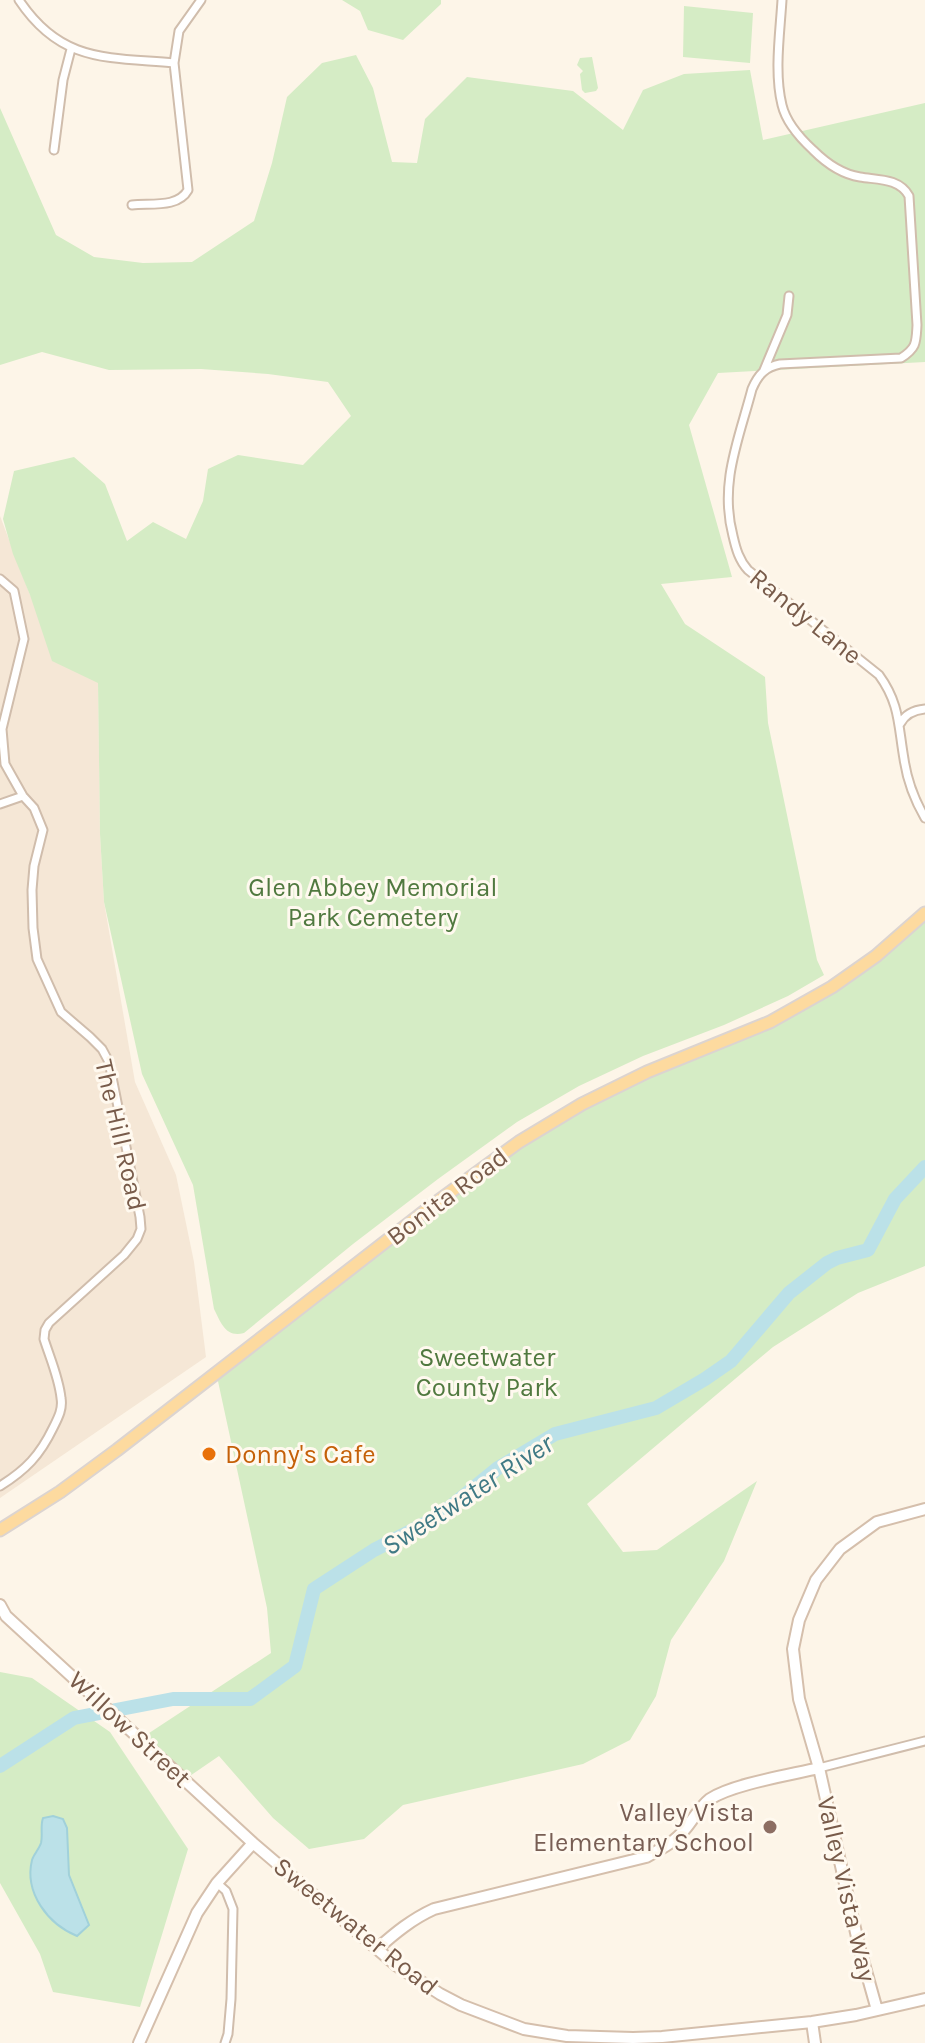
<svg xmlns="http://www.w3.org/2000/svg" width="925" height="2043" viewBox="0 0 925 2043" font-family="Karla,sans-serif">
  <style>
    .residential { fill: #f5e7d6 }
    .green { fill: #d5ecc5 }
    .water { fill: #bbe1e8; stroke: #a1d1da; stroke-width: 2 }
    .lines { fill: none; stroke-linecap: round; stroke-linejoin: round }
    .river { stroke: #bbe1e8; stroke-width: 14 }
    .street-casing { stroke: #d0bdac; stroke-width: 11 }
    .secondary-casing { stroke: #d5bfac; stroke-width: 14 }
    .primary-casing { stroke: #dcd4d0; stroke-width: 15 }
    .street { stroke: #fff; stroke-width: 7 }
    .secondary { stroke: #fff; stroke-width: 10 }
    .primary { stroke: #fdda9f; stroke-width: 11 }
    .food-dot { fill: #e8710a; stroke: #fff9ef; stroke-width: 3 }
    .education-dot { fill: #8d6e63; stroke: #fff9ef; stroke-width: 3 }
    .labels { text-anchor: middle; stroke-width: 6; stroke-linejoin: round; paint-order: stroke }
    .street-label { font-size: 26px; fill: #785b4a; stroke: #fff9ef }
    .park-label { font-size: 26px; fill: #50793f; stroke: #fff9ef }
    .food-label { font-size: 26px; fill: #c56008; stroke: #fff9ef; text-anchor: start }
    .education-label { font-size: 26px; fill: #785e54; stroke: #fff9ef; text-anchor: end }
    .water-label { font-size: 28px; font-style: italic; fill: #407a85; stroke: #fff9ef }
  </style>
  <rect width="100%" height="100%" fill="#fdf5e8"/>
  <path class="residential" d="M0 516 30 595 98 682 100 834 104 902 135 1082 176 1175 194 1262 206 1357 0 1498Z"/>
  <path class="green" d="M342 0H441V4L403 40 368 30 360 11Z
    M684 6 753 13 750 63 683 57Z
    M356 55 373 88 392 162 417 163 425 119 467 77 573 91 623 130 643 90 684 74 750 70 763 140 925 103V362L718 373 689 425 732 577 661 584 685 624 765 677 768 723 817 960 824 975 788 996 724 1025 643 1056 579 1086 517 1122 438 1179 353 1244 244 1333C226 1338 221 1323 214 1309L193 1185 142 1074 104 902 100 834 98 683 52 661 30 595 13 554 3 519 14 471 74 457 105 484 127 541 153 522 186 539 203 501 208 469 238 455 303 465 351 416 328 382 268 374 201 369 109 370 42 352 0 365V108L56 235 94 257 143 263 192 262 254 221 272 163 287 97 322 63Z
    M592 57 598 88 596 91 585 93 582 90 580 74 583 71 577 65 580 58Z
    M925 913V1266L858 1293 773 1347 587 1504 623 1552 657 1550 757 1481 724 1561 671 1640 656 1696 630 1740 583 1764 403 1805 364 1839 309 1849 273 1818 219 1756 184 1780 140 1739 271 1653 267 1608 216 1372 534 1132 821 994Z
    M0 1672 32 1678 110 1732 188 1849 140 2007 53 1992 40 1954 0 1883Z"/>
  <path class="water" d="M53 1816 63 1819 67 1828 69 1875 89 1925 77 1936C48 1924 24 1893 32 1860 34 1854 39 1849 41 1843 43 1834 40 1827 43 1818Z"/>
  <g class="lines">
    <path class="river" d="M0 1766 74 1718 173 1699H250L295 1666 314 1589 374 1550 438 1517 498 1468 555 1434 656 1408 705 1379 731 1361 789 1293 827 1263 837 1258 868 1250 895 1199 925 1167"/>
    <defs>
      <path id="street" d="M19 0C61 63 107 57 174 63
        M782 0C780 33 774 73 782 105 786 122 800 138 813 150 826 163 841 174 860 177 878 180 899 178 909 196L917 325C916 342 917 348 901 358L780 364C765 367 758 375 752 389 739 439 719 483 733 536 736 549 739 560 748 570L879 675C900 704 898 725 904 759 907 780 914 799 925 818
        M54 150 63 80 71 49
        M132 205C151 203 178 208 188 190L174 63 179 31 201 0
        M764 370 787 315 789 296
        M0 579 14 591 24 639 2 729 5 764 23 796 34 808 43 830 34 866 32 890 33 928 37 959 61 1012 90 1037 102 1049 109 1062 140 1217 141 1229 137 1239 124 1255 49 1323 45 1330 44 1339C50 1358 59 1378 61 1398 63 1409 58 1418 53 1428 40 1455 26 1470 0 1486
        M900 724C905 714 914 710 925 709
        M0 804 23 796
        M819 1768 925 1741
        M217 1883 226 1891 233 1909 231 1999 228 2034 225 2043"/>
      <path id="secondary" d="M0 1605 6 1616 253 1843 397 1966 440 1994 461 2005 524 2029 567 2036 633 2038 662 2037 812 2022 856 2015 925 1999
        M377 1949C395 1933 412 1919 434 1909L646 1857C661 1849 675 1842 686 1828 694 1818 700 1807 710 1799 733 1784 790 1775 819 1768
        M877 2010 859 1946 819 1768 799 1699 793 1649 799 1620 816 1580 840 1549 877 1522 925 1509
        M812 2022 815 2043
        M139 2043 197 1913 217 1883 253 1843"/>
      <path id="primary" d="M0 1530 60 1492 117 1450 434 1204 519 1142 582 1104 647 1072 770 1022 832 987 876 956 925 913"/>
    </defs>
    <use href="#street" class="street-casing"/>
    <use href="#secondary" class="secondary-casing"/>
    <use href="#primary" class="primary-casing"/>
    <use href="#street" class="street"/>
    <use href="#secondary" class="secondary"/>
    <use href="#primary" class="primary"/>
  </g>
  <circle class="food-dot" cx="209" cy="1454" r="8"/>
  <circle class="education-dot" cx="770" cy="1827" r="8"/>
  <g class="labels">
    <g class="street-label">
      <text transform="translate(806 616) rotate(39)" y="9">Randy Lane</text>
      <text transform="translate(121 1135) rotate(77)" y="9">The Hill Road</text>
      <text transform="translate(447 1196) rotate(-37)" y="9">Bonita Road</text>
      <text transform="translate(130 1729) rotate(43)" y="9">Willow Street</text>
      <text transform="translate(847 1889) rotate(77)" y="9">Valley Vista Way</text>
      <text transform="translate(356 1926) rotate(39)" y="9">Sweetwater Road</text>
    </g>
    <g class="park-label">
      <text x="373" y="896">Glen Abbey Memorial<tspan x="373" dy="30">Park Cemetery</tspan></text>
      <text x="487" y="1366">Sweetwater<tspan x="487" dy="30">County Park</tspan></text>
    </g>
    <g class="food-label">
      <text x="225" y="1463">Donny's Cafe</text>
    </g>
    <g class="education-label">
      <text x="754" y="1821">Valley Vista<tspan x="754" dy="30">Elementary School</tspan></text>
    </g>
    <g class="water-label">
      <text transform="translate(467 1494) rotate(-33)" y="10">Sweetwater River</text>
    </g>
  </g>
</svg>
